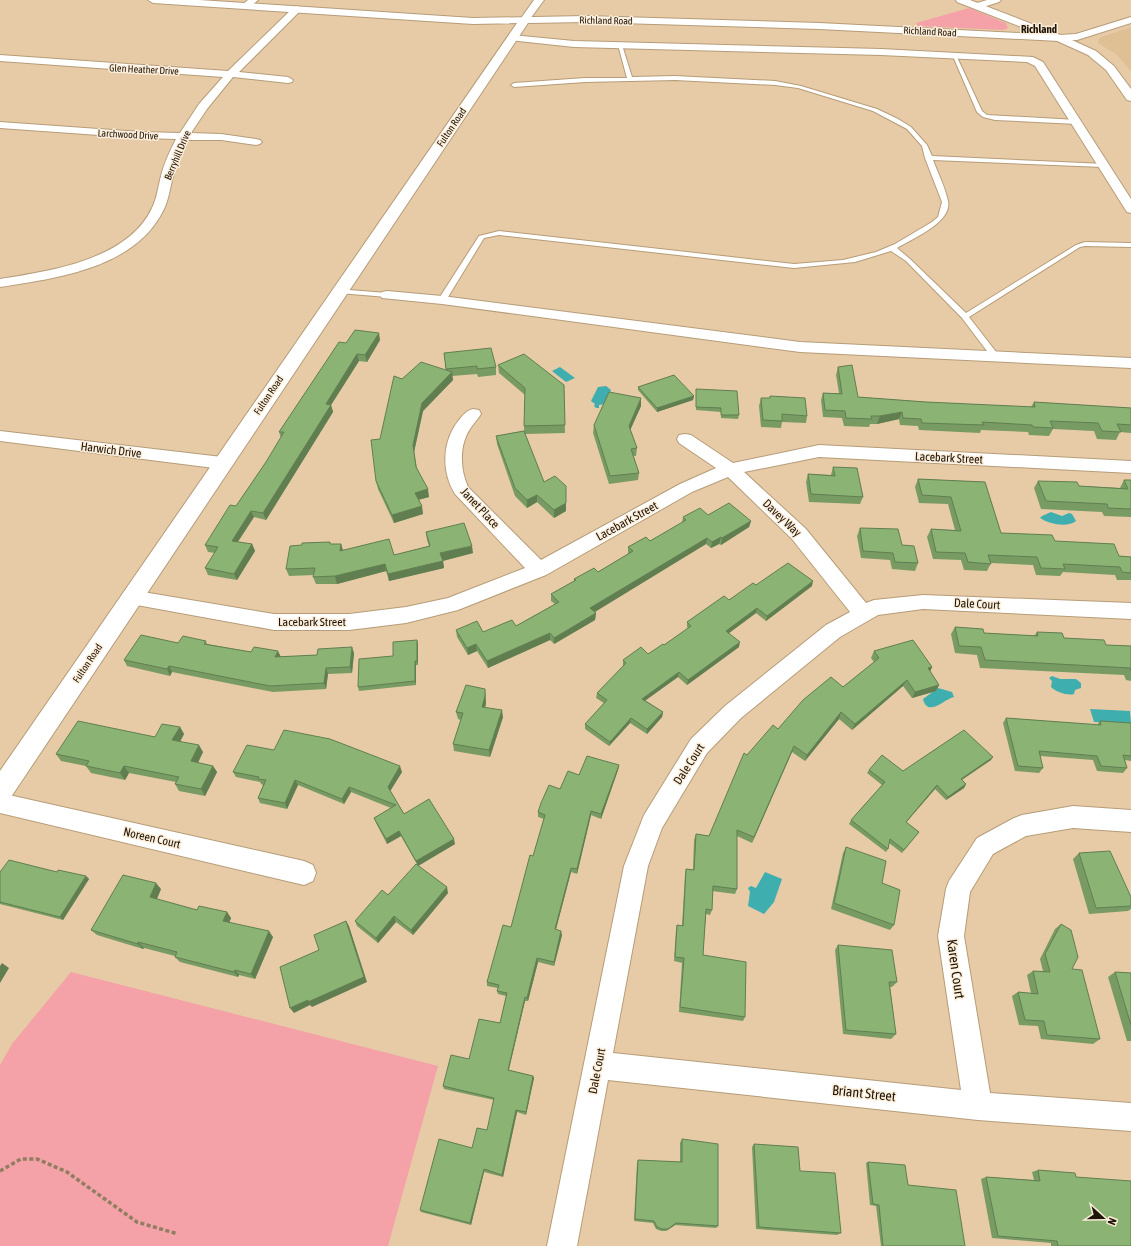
<svg xmlns="http://www.w3.org/2000/svg" width="1131" height="1246" viewBox="0 0 1131 1246" font-family="'Asap Condensed',sans-serif">
  <style>
    .built { fill: #dfc094 }
    .green { fill: #f4a2a7 }
    .water { fill: #3faeae }
    .lines { fill: none; stroke-linecap: round; stroke-linejoin: round }
    .service-casing { stroke: #b69c78; stroke-width: 2 }
    .minor-casing { stroke: #b69c78; stroke-width: 2 }
    .tertiary-casing { stroke: #b69c78; stroke-width: 2 }
    .secondary-casing { stroke: #b69c78; stroke-width: 2 }
    .path { stroke: #917d62; stroke-width: 3.5; stroke-dasharray: 4 2.5; stroke-linecap: butt }
    .service { fill: #fff; fill-rule: evenodd }
    .minor { fill: #fff; fill-rule: evenodd }
    .tertiary { fill: #fff; fill-rule: evenodd }
    .secondary { fill: #fff; fill-rule: evenodd }
    .wall { fill: #789b64 }
    .shaded-wall { fill: #617e51 }
    .building { fill: #8bb474; stroke: #617e51 }
    .labels { text-anchor: middle; stroke-width: 3; stroke-linejoin: round; paint-order: stroke }
    .far-street-label { font-size: 10px; fill: #1f1507; stroke: #fceedb }
    .far-neighbourhood-label { font-size: 11px; font-weight: bold; fill: #1f1507; stroke: #fceedb }
    .street-label { font-size: 12px; fill: #1f1507; stroke: #fceedb }
    .near-street-label { font-size: 14px; fill: #1f1507; stroke: #fceedb }
  </style>
  <rect width="100%" height="100%" fill="#e6cba6"/>
  <path class="built" d="M1131 27V71L1116 54 1098 43V41L1101 37Z"/>
  <path class="green" d="M969 8 1006 23 1008 28 1003 30 917 26 916 23Z
    M71 972 438 1066 388 1246H0V1065L12 1044Z"/>
  <path class="water" d="M560 367 575 378 566 382 552 371Z
    M606 386 611 390 605 404 599 405V408H596L594 406 595 404 591 401 598 387Z
    M1051 512 1062 516 1069 513 1072 514 1076 521C1067 528 1049 524 1040 518L1042 516Z
    M1052 676 1060 679H1076L1081 683V688L1075 690 1074 694C1068 696 1056 692 1051 687L1052 681 1049 678Z
    M938 688 952 692 954 697C944 699 928 718 923 699Z
    M1090 709 1130 711 1131 724 1094 722Z
    M765 872 782 879 774 902 764 914 748 906 750 892 748 888 751 886 756 888Z"/>
  <g class="lines">
    <defs>
      <path id="service" d="M620 44 622 45 632 77 675 76 775 81 801 86 877 109 898 119 911 127 927 145 932 156 1105 164 1106 165 1103 167 933 160C938 173 945 187 948 201 953 222 912 239 897 248L910 259 966 313 1076 245 1085 242 1131 243V247L1085 246 1080 247 969 317 1000 357 996 359H993L962 318 906 261 891 251 855 262 794 268 499 235 484 238 445 302H439L438 300 479 236 499 231 794 264 843 260 876 252 895 244 932 222 938 217 942 202 925 158 922 146 907 129 873 111 798 88 775 85 675 80 585 82 514 87 511 85 514 83 585 78H627L618 45Z
        M952 54 956 55 982 111 987 115 1077 120 1080 122 1077 124 995 120 983 117 977 112Z
        M336 289 387 293 391 295 387 297 339 293H336Z"/>
      <path id="minor" d="M248 0H258L249 8H243L241 6Z
        M534 0H544L527 23H521L519 21Z
        M987 0H1001L999 2 977 9 972 6 974 4Z
        M297 6 302 9 239 72 288 77 293 80 292 82 288 83 233 77 207 109 191 133 221 134 256 139 260 140 262 142 260 144 256 145 221 140H187C181 151 176 164 173 177 170 187 169 199 164 209 136 268 58 278 0 287V279C50 271 128 260 152 208 157 198 158 187 161 176 164 163 170 151 176 139L141 138 0 128V122L141 132 180 133 199 104 223 77 0 61V55L228 71 294 7Z
        M512 35 574 41 881 49 1033 57 1043 62 1131 199V213L1127 212 1125 209 1035 66 1027 62 881 55 574 47 509 40 507 38Z
        M387 291 442 296 800 342 1131 358V368L800 352 442 304 382 298 380 295 382 292Z
        M473 409 479 410 481 414C478 419 473 424 470 429 459 446 460 469 468 487L541 560 680 484 716 468 679 443 677 439 679 435 685 434 691 435 733 463 819 445 1131 461V473L819 457 744 472 806 529 866 603 874 600 923 595 1131 603V619L923 609 878 615 840 637 741 718 707 753 662 828 648 866 613 1053 961 1090 938 936 946 889 949 881 977 838 1014 818 1022 815 1073 806 1131 810V832L1073 828 1026 836 993 854 970 892 964 936 990 1093 1131 1103V1131L978 1120 608 1080 577 1246H547L624 866 644 815 691 739 725 706 826 625 850 612 792 539 728 477 692 492 546 575 458 610 406 623 349 630H274L131 604 124 602 121 597 124 592 131 590 274 614H349L406 607 448 598 525 568 455 494C441 471 442 441 459 420 463 415 466 411 473 409Z
        M0 431 222 457 228 459 231 463 228 467 222 469 0 441Z
        M0 793 304 861 313 865 316 873 313 881 304 885 0 813Z"/>
      <path id="tertiary" d="M148 0H199L473 18 586 16 819 23 1059 35 1076 34 1131 17V23L1077 40 1059 41 819 29 586 22 528 23 9 800 0 803V771L517 23 473 24 153 3Z"/>
      <path id="secondary" d="M956 0H970L1063 36 1096 51 1114 66 1131 89V101L1127 100 1106 70 1088 55 1055 40 957 2Z"/>
    </defs>
    <use href="#service" class="service-casing"/>
    <use href="#minor" class="minor-casing"/>
    <use href="#tertiary" class="tertiary-casing"/>
    <use href="#secondary" class="secondary-casing"/>
    <path class="path" d="M0 1171 21 1159H37L67 1172 137 1222 178 1234"/>
    <use href="#service" class="service"/>
    <use href="#minor" class="minor"/>
    <use href="#tertiary" class="tertiary"/>
    <use href="#secondary" class="secondary"/>
  </g>
  <path class="wall" d="M380 340 367 362 359 361 331 405 333 412 266 520 254 517 238 542 252 544 255 551 237 580 208 575 205 568 215 553 208 552 205 545 236 506 266 462 281 438 279 432 346 343Z
    M444 353 496 367V375L478 377 477 374 452 376 453 380 423 411 414 452 417 468 429 497 419 500 423 514 394 523 378 489 376 481 380 439 446 371Z
    M498 365 564 385 565 433 525 434 544 482 566 511 554 518 537 502 527 508 515 496 497 444 496 436 524 431 525 395 499 373Z
    M838 367 858 397 926 402 1031 407 1034 402 1131 408V433L1120 432 1116 440 1097 439 1094 431 1053 429 1049 436 1029 435 1028 432 981 430 980 433 919 430 918 426 900 425 899 419 877 424H870L869 427 844 426 842 418 823 417 821 400 823 393H839L836 375Z
    M638 387 694 396 693 400 657 412 638 390Z
    M696 389 739 415 738 419 721 418V412L696 410Z
    M770 396 807 416 806 423 782 422 781 428 761 427 759 406 761 398H770Z
    M641 406 630 429 637 448 636 456H633L639 473 638 480 609 484 593 433 594 425Z
    M833 467 863 497 860 504 809 502 806 482 808 474 831 475Z
    M918 479 985 482 1001 533 1055 541 1119 556 1131 557V580H1117L1115 575 1063 572 1060 576 1036 575 1033 565 991 563 987 571 964 570 961 560 933 559 927 537 931 529 955 530 948 504 919 503 915 487Z
    M1124 480H1131V517L1104 516 1102 512 1041 509 1034 488 1038 481 1079 486 1120 488Z
    M708 515 751 521 749 527 721 545 719 544 711 548 706 544 594 612 596 613 595 620 554 644 550 640 488 668 477 651 468 655 457 637 456 630 483 632 516 626 555 604 551 601V594L574 581V579L598 572 628 554V547L650 541 682 523 683 517Z
    M860 528 902 545 918 563 915 571 892 569 890 560 861 558 857 536Z
    M426 532 473 553 443 561 444 568 389 581 386 571 337 584H316L313 577 314 575 289 576 286 569 331 544H341L343 550 394 555 429 546 427 540Z
    M756 585 812 586 766 621 756 613 729 633 739 647 687 685 678 677 645 700 663 712 662 717 647 734 630 723 609 746 585 729V724L604 703 596 698 597 693 624 666 623 665V660L648 654 664 645 688 628 687 627V622Z
    M955 627 984 633 1034 636 1037 632 1064 638 1106 645 1131 646V681L1126 680 1124 675 980 668 977 655 955 653 951 634Z
    M417 640 418 644V665H416V685L359 691 358 687 393 656Z
    M206 641 207 644 280 657 354 653 352 673 328 674 326 689 273 692 172 672 170 676 127 666 124 660 178 643Z
    M874 651 932 667 930 672 939 685 936 691 912 698 903 686 852 730 839 719 805 761 792 752 752 843 737 836V889L735 894 712 891V910L710 915 706 914 703 955 745 1017 743 1021 679 1012 682 963 674 961 676 930 677 925 682 926 685 875 686 869 693 870 694 840 696 834 709 836 747 755 778 729 843 687 874 662 871 658Z
    M485 689 486 704 485 707 503 717 490 757 454 751 453 744 461 720 458 719 456 712Z
    M1006 718 1097 725 1100 721 1131 723V761L1125 760 1127 768 1123 773 1097 771 1093 760 1040 756 1043 768 1039 773 1015 771 1003 723Z
    M180 727 184 734 180 742 203 752 198 763 213 766 217 772 205 796 179 791 175 784 176 782 129 773 125 780 91 773 86 766 61 761 56 754 155 737Z
    M274 750 402 772 390 791 404 814 455 844 418 866 448 893 413 935 396 922 378 943 357 926 355 921 388 895 418 866 401 836 387 844 376 823 374 818 391 808 351 792 344 804 298 785 287 809 260 803 258 798 263 785 261 784 260 782 236 777 233 772Z
    M991 760 962 780 966 784 964 788 946 800 935 789 906 822 919 832 902 853 889 843 888 849 886 852 849 824 851 820 882 785 867 773 869 770 903 771Z
    M619 765 618 770 601 819 591 815 577 874 571 872 556 929 562 935 554 966 538 962 528 1001H525L509 1070 533 1076 534 1078 526 1115 517 1112 503 1177 484 1172 471 1225 421 1212 420 1210 472 1148 487 1130 494 1100 444 1089 443 1086 469 1059 500 1023 506 996 498 994 497 991 498 988 487 986V982L511 927 533 856 544 819 538 817V812L560 789 579 775Z
    M846 847 882 883 894 925 890 930 831 909 843 853Z
    M1079 853 1131 897V909L1128 911 1089 914 1073 859Z
    M0 872 86 876 89 879 63 920 0 904Z
    M161 889 157 899 197 910 227 912 231 918 229 923 273 937 255 979 239 975 238 977 180 962 175 957V956L144 948 143 949 97 935 91 930Z
    M1061 924 1072 969 1100 1039 1093 1044 1041 1039 1038 1026 1019 1025 1012 996 1018 992 1031 993 1027 975 1033 971H1043L1040 959 1055 929Z
    M838 945 897 982 892 987H890L896 1034 891 1039 843 1034 835 950Z
    M1115 972 1131 973V1041H1127L1108 977Z
    M682 1139 718 1226 716 1228 675 1225 666 1231H661L656 1229 653 1223 634 1221 637 1163 638 1160 680 1162V1143Z
    M754 1144 800 1171 841 1233 837 1235 756 1229 752 1147Z
    M868 1162 965 1246H881L876 1206 870 1205 866 1163Z
    M1038 1170 1076 1177 1131 1246H1051V1243L992 1238 981 1179 986 1177 1034 1180 1032 1172Z"/>
  <path class="shaded-wall" d="M379 333 380 340 367 362 365 355Z
    M357 354 359 361 331 405 333 412 266 520 263 513 326 404Z
    M452 372 453 380 423 411 414 452 413 445 422 403Z
    M694 396 693 400 657 412V408Z
    M641 398V406L629 433V426Z
    M902 412 899 419 877 424 880 416Z
    M428 489 429 497 416 500 415 493Z
    M537 495V502L527 508V500Z
    M566 503V511L554 518V510Z
    M422 506 423 514 394 523 392 515Z
    M251 511 254 517 234 547 232 541Z
    M751 521 749 527 721 545 722 538Z
    M721 537 719 544 711 548 712 542Z
    M707 538 706 544 590 615V608Z
    M252 544 255 551 237 580 234 574Z
    M341 544 343 551H340Z
    M472 546 473 553 442 561 440 553Z
    M443 561 444 568 389 581 388 574Z
    M385 564 386 571 337 584 335 576Z
    M813 581 812 586 766 621 767 616Z
    M757 608 756 613 725 636 726 631Z
    M596 613 595 620 554 644V638Z
    M550 633V640L488 668 487 661Z
    M417 640 418 644V665L417 661Z
    M740 642 739 647 687 685 688 680Z
    M476 644 477 651 468 655 467 648Z
    M352 647 354 653 352 673 350 667Z
    M278 651 281 657H275Z
    M415 661 416 665V685L415 681Z
    M169 666 172 672 170 676 167 669Z
    M932 667 929 674 928 668Z
    M326 668 328 674 326 689 324 683Z
    M679 672 678 677 642 703V699Z
    M907 680 903 686 852 730 855 724Z
    M939 685 936 691 912 698 915 692Z
    M485 689 486 704 483 714 482 707Z
    M502 710 503 717 490 757 489 750Z
    M663 712 662 717 647 734V729Z
    M841 712 839 719 805 761 807 755Z
    M631 718 630 723 609 746 610 742Z
    M180 727 184 734 177 747 172 740Z
    M199 745 203 752 195 768 191 761Z
    M794 746 792 752 752 843 754 837Z
    M993 757 991 760 958 782 961 779Z
    M619 765 618 770 601 819V814Z
    M124 766 129 773 125 780 120 773Z
    M213 766 217 772 205 796 201 789Z
    M400 766 402 772 389 793 388 787Z
    M295 780 298 785 287 809 285 803Z
    M966 784 964 788 946 800 948 797Z
    M937 785 935 789 904 825 906 822Z
    M349 787 351 792 344 804 342 799Z
    M591 811V815L577 874V869Z
    M399 831 401 836 387 844 386 839Z
    M454 839 455 844 418 866 416 861Z
    M571 868V872L555 933V929Z
    M86 876 89 879 63 920 60 917Z
    M156 883 161 889 155 903 150 897Z
    M447 887 448 893 413 935 411 930Z
    M227 912 231 918 227 927 223 921Z
    M394 916 396 922 378 943 376 938Z
    M346 921 349 926 367 982 312 1007 310 1005 294 1013 290 1008Z
    M269 931 273 937 255 979 251 974Z
    M561 931 562 935 554 966V962Z
    M138 942 144 948 143 949 138 944Z
    M537 958 538 962 528 1001 527 998Z
    M2 963 9 968 0 983V966Z
    M235 970 239 975 238 977 234 972Z
    M525 997V1001L508 1072V1070Z
    M533 1076 534 1078 526 1115V1112Z
    M516 1110 517 1112 503 1177 502 1175Z
    M484 1169V1172L471 1225 470 1223Z
    M676 1223 675 1225 666 1231 668 1229Z"/>
  <path class="building" d="M355 330 379 333 365 355 357 354 326 404 331 405 263 513 251 511 232 541 252 544 234 574 205 568 218 547 205 545 230 505 236 506 266 462 284 432H279L339 342 346 343Z
    M491 348 496 367 477 369V366L446 369 444 353Z
    M524 354 564 385 565 425 524 426 525 388 498 365Z
    M421 362 452 372 422 403 413 445 416 467 428 489 415 493 422 506 392 515 376 481 371 440 380 439 394 376 402 379Z
    M852 365 858 397 926 402 1035 407 1034 402 1131 408V425L1117 424 1121 432 1102 431 1098 423 1050 421 1053 428 1033 427 1032 425 982 422 984 425 922 423 921 419 903 418 902 412 880 416H871L872 419 846 418 845 411 825 410 823 393 842 394 838 367Z
    M674 375 694 396 657 408 638 387Z
    M696 389 737 391 739 415H721V408L696 407Z
    M609 392 641 398 629 426 637 448 631 449 639 473 610 476 594 425Z
    M770 396 805 398 807 416 782 414V421L763 420 761 398H770Z
    M524 431 544 482 555 476 566 486V503L554 510 537 495 527 500 515 488 496 436Z
    M833 467 857 468 863 497 811 494 808 474 835 476Z
    M918 479 985 482 1001 533 1052 535 1055 541 1114 544 1119 556 1131 557V573L1122 572 1120 567 1063 564 1065 569 1041 568 1037 557 988 555 991 564 968 562 965 553 936 552 931 529 961 531 951 497 922 495Z
    M1124 480H1131V509L1108 508 1107 504 1046 501 1038 481 1077 482 1079 486 1128 489Z
    M729 503 751 521 722 538 721 537 712 542 707 538 590 608 596 613 554 638 550 633 487 661 476 644 467 648 456 630 477 621 483 632 512 620 516 626 559 602 551 594 576 580 574 579 594 568 598 572 633 551 628 547 646 537 650 541 686 520 683 517 700 508 708 515Z
    M464 523 472 546 440 553 443 561 388 574 385 564 335 576 313 577 315 568 286 569 290 546 302 545V543L330 542V544H341L340 551 389 539 394 555 430 546 426 532Z
    M860 528 898 529 902 545 914 546 918 563 895 562 893 553 863 551Z
    M788 563 813 581 767 616 757 608 726 631 740 642 688 680 679 672 642 699 663 712 647 729 631 718 610 742 585 724 607 700 597 693 626 663 623 660 641 647 648 654 663 644 664 645 691 626 687 622 724 596 729 600 753 583 756 585Z
    M955 627 983 629 984 633 1038 636 1037 632 1062 633 1064 638 1104 640 1106 645 1131 646V671L1130 668 985 660 981 647 959 646Z
    M141 635 178 643 183 636 206 641 204 644 251 652 254 647 278 651 275 657 317 655 318 649 352 647 350 667 326 668 324 683 270 686 169 666 167 669 124 660Z
    M417 640V661H415V681L358 687 359 659 393 656V642Z
    M913 640 932 667 928 668 939 685 915 692 907 680 855 724 841 712 807 755 794 746 754 837 737 830V889L713 886 712 910 706 909 703 955 746 962 745 1017 680 1007 684 958 675 957 677 925 683 926 686 869 694 870 696 834 709 836 744 753 747 755 773 725 778 729 803 700 831 677 843 687 879 658 874 651Z
    M466 685 485 689V696L482 707 502 710 489 750 453 744 463 713 456 712Z
    M1006 718 1088 724 1101 725 1100 721 1131 723V756L1123 755 1127 768 1101 766 1097 756 1039 751 1043 768 1018 766Z
    M78 721 155 737 162 724 180 727 172 740 199 745 191 761 213 766 201 789 175 784 179 777 124 766 120 773 86 766 89 761 56 754Z
    M284 730 330 739 400 766 388 787 404 814 429 799 454 839 416 861 399 831 386 839 374 818 396 805 349 787 342 799 295 780 285 803 258 798 266 780 258 779 259 777 233 772 247 745 274 750Z
    M964 730 993 757 961 779 966 784 948 797 937 785 906 822 919 832 904 850 890 839 888 849 851 820 885 782 869 770 882 755 903 771Z
    M587 756 619 765 601 814 591 811 577 869 571 868 555 929 561 931 554 962 537 958 527 998 525 997 508 1070 533 1076 526 1112 516 1110 502 1175 484 1169 470 1223 420 1210 439 1139 472 1148 477 1128 487 1130 494 1098 443 1086 451 1055 469 1059 479 1019 500 1023 507 993 497 991 499 985 487 982 503 925 511 927 530 855 533 856 545 815 538 812 541 803 549 785 560 789 568 771 579 775Z
    M846 847 886 861 882 883 900 890 894 925 834 903Z
    M1110 851 1131 897V906L1096 908 1079 853Z
    M9 860 57 872 58 870 86 876 60 917 0 902V872Z
    M416 864 447 887 411 930 394 916 376 938 355 921 382 890 388 895Z
    M123 875 156 883 150 897 197 910 199 906 227 912 223 921 269 931 251 974 235 970 234 972 175 957 177 952 138 942V944L91 930Z
    M346 921 364 977 308 1002V1000L290 1008 280 967 319 950 314 935Z
    M1061 924 1071 930 1078 957 1072 969 1082 970 1100 1039 1047 1035 1044 1021 1025 1020 1018 992 1038 994 1033 971 1050 972 1045 954Z
    M838 945 892 950 897 982H889L896 1034 846 1030Z
    M1115 972 1131 973V1025Z
    M682 1139 718 1144V1226L676 1223 668 1229H662L657 1227 654 1221 635 1219 638 1160 682 1162Z
    M754 1144 798 1147 800 1171 835 1173 841 1233 759 1227Z
    M868 1162 905 1165 908 1185 956 1190 965 1246H883L879 1205 873 1204Z
    M1038 1170 1075 1173 1076 1177 1131 1181V1246H1058L1057 1241 998 1236 986 1177 1040 1181Z"/>
  <g class="labels">
    <g class="far-street-label">
      <text transform="translate(606 20) rotate(1)" y="4">Richland Road</text>
      <text transform="translate(930 31) rotate(3)" y="4">Richland Road</text>
      <text transform="translate(144 69) rotate(3)" y="4">Glen Heather Drive</text>
      <text transform="translate(451 127) rotate(-56)" y="4">Fulton Road</text>
      <text transform="translate(128 134) rotate(3)" y="4">Larchwood Drive</text>
      <text transform="translate(177 155) rotate(-67)" y="4">Berryhill Drive</text>
      <text transform="translate(268 395) rotate(-56)" y="4">Fulton Road</text>
      <text transform="translate(87 663) rotate(-56)" y="4">Fulton Road</text>
    </g>
    <g class="far-neighbourhood-label">
      <text x="1039" y="33">Richland</text>
    </g>
    <g class="street-label">
      <text transform="translate(111 450) rotate(7)" y="4">Harwich Drive</text>
      <text transform="translate(949 458) rotate(3)" y="4">Lacebark Street</text>
      <text transform="translate(480 508) rotate(47)" y="4">Janet Place</text>
      <text transform="translate(782 518) rotate(44)" y="4">Davey Way</text>
      <text transform="translate(627 521) rotate(-29)" y="4">Lacebark Street</text>
      <text transform="translate(977 604) rotate(3)" y="4">Dale Court</text>
      <text x="312" y="626">Lacebark Street</text>
      <text transform="translate(689 764) rotate(-57)" y="4">Dale Court</text>
      <text transform="translate(152 838) rotate(13)" y="4">Noreen Court</text>
      <text transform="translate(597 1071) rotate(-79)" y="4">Dale Court</text>
    </g>
    <g class="near-street-label">
      <text transform="translate(956 969) rotate(82)" y="5">Karen Court</text>
      <text transform="translate(864 1093) rotate(6)" y="5">Briant Street</text>
    </g>
  </g>
  <g transform="translate(1103 1218) rotate(111)" stroke="#fceedb" stroke-width="3" paint-order="stroke">
  <path d="M0-3L7 15L0 10L-7 15Z" fill="#1f1507"/>
  <text y="-6" font-size="11" font-weight="bold" text-anchor="middle" fill="#1f1507">N</text>
  </g>
</svg>
